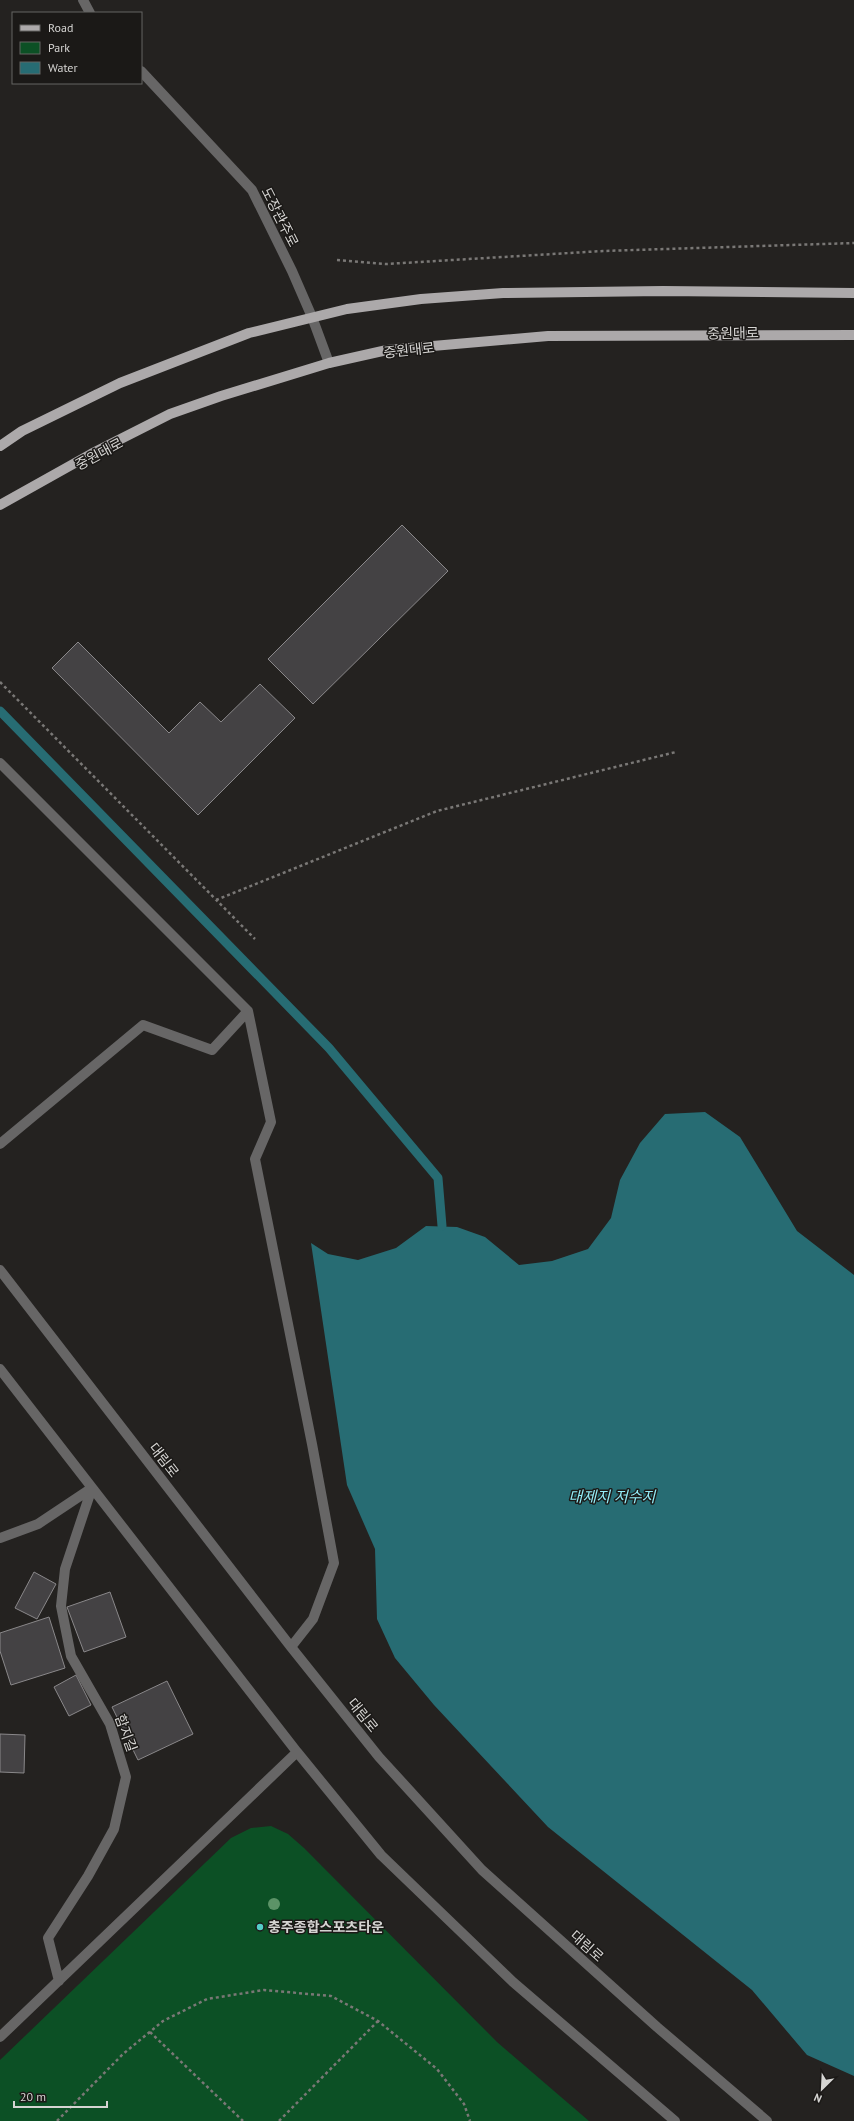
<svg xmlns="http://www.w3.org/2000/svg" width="854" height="2121" viewBox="0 0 854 2121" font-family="'PT Sans','Noto Sans KR',sans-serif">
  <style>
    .green { fill: #0c5025 }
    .water { fill: #276c73 }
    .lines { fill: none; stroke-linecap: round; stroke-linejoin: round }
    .stream { stroke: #276c73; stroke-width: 9 }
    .building { fill: #444244; stroke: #8a888a }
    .path { stroke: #7a7876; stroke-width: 2.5; stroke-dasharray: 3 3; stroke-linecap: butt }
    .minor { stroke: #676666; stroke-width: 10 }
    .major { stroke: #aca9aa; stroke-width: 10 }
    .tree { fill: #5c9367 }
    .poi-dot { fill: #54cdc8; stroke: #1b1917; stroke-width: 1.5 }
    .labels { text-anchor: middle; stroke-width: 3; stroke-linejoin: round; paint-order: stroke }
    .street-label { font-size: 14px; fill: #d5d4d2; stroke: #1b1917 }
    .poi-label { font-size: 14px; font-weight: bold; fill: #d5d4d2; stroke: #1b1917; text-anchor: start }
    .water-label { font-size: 15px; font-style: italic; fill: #94ecf7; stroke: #1b1917 }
  </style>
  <rect width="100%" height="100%" fill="#242220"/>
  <path class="green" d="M271 1826 288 1834 304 1848 497 2042 589 2121H0V2060L231 1838 251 1828Z"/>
  <path class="water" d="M705 1112 740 1137 797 1231 854 1275V2076L807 2055 752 1990 548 1827 434 1705 395 1658 377 1619 375 1549 347 1485 311 1243 328 1254 358 1260 396 1248 426 1226 457 1227 485 1237 519 1265 552 1261 588 1249 611 1218 620 1180 640 1143 665 1114Z"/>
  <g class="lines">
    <path class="stream" d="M0 711 329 1048 438 1178 442 1226"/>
  </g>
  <path class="building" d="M402 525 448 571 313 704 268 659Z
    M78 642 169 733 200 702 221 722 260 684 295 718 198 815 52 668Z
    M34 1572 56 1584 37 1619 15 1608Z
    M110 1592 126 1637 84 1652 67 1607Z
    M49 1617 65 1668 11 1685 0 1651V1633Z
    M76 1675 91 1705 69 1716 54 1687Z
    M167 1681 193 1734 138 1760 112 1707Z
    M0 1734 25 1735 24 1773 0 1772Z"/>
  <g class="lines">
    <path class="path" d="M337 260 386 264 603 251 854 243
      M0 682 255 939
      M216 900 437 811 676 752
      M150 2032 243 2121
      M57 2121 123 2054 163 2021 207 1999 264 1990 331 1996 378 2021 437 2069 464 2104 470 2121
      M279 2121 378 2021"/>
    <path class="minor" d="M83 0 90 13
      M141 71 252 190 292 271 312 317 329 363
      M0 763 248 1011 212 1050 143 1025 0 1144
      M248 1011 271 1122 255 1159 312 1444 334 1563 313 1619 291 1647
      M0 1270 291 1647 379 1757 482 1870 657 2027 767 2121
      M0 1369 297 1752 381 1855 513 1982 675 2121
      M0 1538 38 1524 92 1488
      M59 1981 48 1938 88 1876 114 1829 126 1777 110 1724 71 1656 61 1606 65 1569 92 1488
      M0 2037 297 1752"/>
    <path class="major" d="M0 446 22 431 120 383 249 333 347 309 421 299 503 293 663 291 854 293
      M0 505 91 454 170 414 221 396 329 363 387 350 548 336 854 335"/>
  </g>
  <circle class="tree" cx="274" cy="1904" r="6"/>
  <circle class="poi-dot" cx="260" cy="1927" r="4"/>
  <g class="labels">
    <g class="street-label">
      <text transform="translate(280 217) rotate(63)" y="5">도장관주로</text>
      <text transform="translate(733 333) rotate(-1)" y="5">중원대로</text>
      <text transform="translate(409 350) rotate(-6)" y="5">중원대로</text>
      <text transform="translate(99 454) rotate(-28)" y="5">중원대로</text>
      <text transform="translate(164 1460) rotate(52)" y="5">대림로</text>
      <text transform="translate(363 1715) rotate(51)" y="5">대림로</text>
      <text transform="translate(126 1733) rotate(70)" y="5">함지길</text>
      <text transform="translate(587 1946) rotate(42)" y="5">대림로</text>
    </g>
    <g class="poi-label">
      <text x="268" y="1932">충주종합스포츠타운</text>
    </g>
    <g class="water-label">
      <text x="612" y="1502">대제지 저수지</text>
    </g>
  </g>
  <rect x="12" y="12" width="130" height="72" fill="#1b1917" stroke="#656462"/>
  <rect x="20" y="25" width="20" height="6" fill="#aca9aa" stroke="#656462"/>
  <text x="48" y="32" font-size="12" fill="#d5d4d2">Road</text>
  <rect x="20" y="42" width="20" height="12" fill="#0c5025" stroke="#656462"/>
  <text x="48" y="52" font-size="12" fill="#d5d4d2">Park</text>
  <rect x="20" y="62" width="20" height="12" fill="#276c73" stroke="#656462"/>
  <text x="48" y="72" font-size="12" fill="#d5d4d2">Water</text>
  <g transform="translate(822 2089) rotate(204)" stroke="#1b1917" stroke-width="3" paint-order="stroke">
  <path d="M0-3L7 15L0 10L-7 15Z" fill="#d5d4d2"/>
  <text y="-6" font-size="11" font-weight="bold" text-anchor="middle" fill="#d5d4d2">N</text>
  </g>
  <path d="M14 2101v6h93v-6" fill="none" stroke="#d5d4d2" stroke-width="2"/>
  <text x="20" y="2101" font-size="12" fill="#d5d4d2" stroke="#1b1917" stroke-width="3" paint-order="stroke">20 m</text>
</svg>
